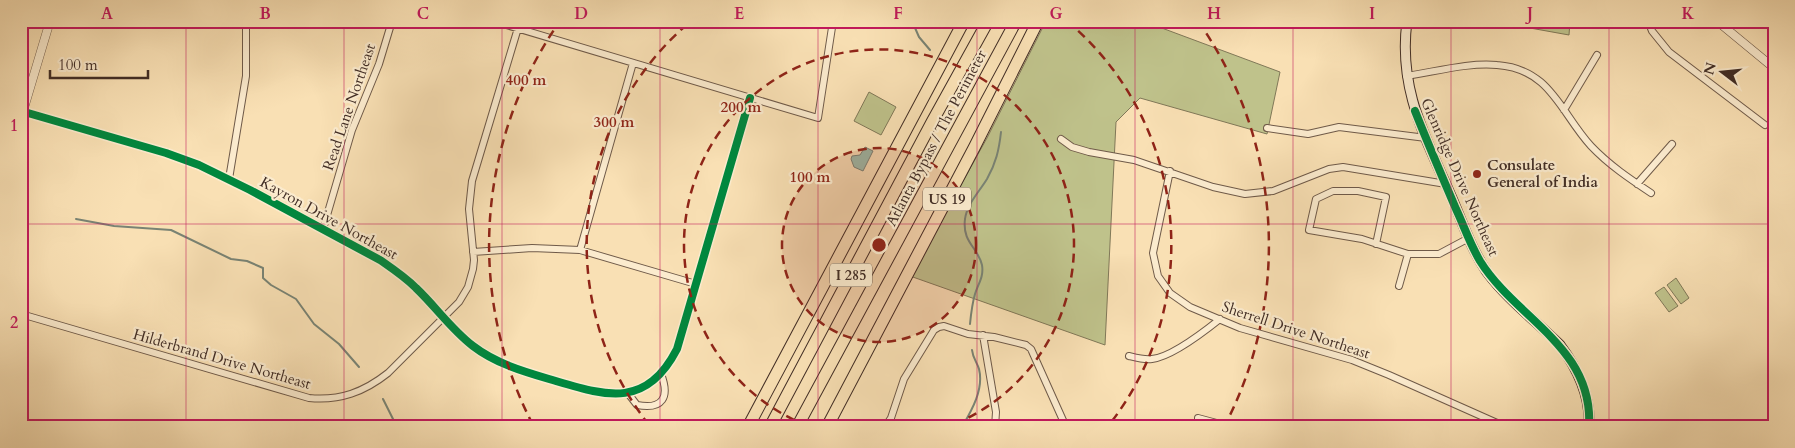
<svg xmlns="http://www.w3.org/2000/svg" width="1795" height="448" viewBox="0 0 1795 448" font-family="Cardo,serif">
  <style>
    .green { fill: #bfc28b; stroke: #807858 }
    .water { fill: #9ebda9; stroke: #798374 }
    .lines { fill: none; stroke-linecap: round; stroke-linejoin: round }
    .stream { stroke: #798374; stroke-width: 2 }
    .minor-casing { stroke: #6f5a49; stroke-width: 8 }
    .tertiary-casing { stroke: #6f5a49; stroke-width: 9 }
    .secondary-casing { stroke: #412d25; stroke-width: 11 }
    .motorway-casing { stroke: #412d25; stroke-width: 13 }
    .minor { stroke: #fbebce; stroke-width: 6 }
    .tertiary { stroke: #fbebce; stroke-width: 8 }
    .secondary { stroke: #fbebce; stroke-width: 9 }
    .motorway { stroke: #f9e0b4; stroke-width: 11 }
    .cycleway-casing { stroke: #fbebce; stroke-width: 11 }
    .cycleway { stroke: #00873e; stroke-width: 8 }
    .grid { fill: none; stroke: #c2185b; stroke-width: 1; stroke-opacity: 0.55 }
    .ring { fill: none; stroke: #8f2418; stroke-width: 2.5; stroke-dasharray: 9 6 }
    .poi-dot { fill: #8f2418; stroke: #fbebce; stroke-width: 2 }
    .labels { text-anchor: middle; stroke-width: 4.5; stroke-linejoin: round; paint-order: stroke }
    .shield { fill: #fbebce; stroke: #796658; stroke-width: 1 }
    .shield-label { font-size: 14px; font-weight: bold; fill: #412d25 }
    .street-label { font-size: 15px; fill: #412d25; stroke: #fbebce }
    .poi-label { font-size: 15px; font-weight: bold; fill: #412d25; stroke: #fbebce; text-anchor: start }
    .centre { fill: #8f2418; stroke: #fbebce; stroke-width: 2.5 }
    .ring-label { font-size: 15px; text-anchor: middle; font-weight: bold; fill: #8f2418; stroke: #fbebce; stroke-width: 4.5; stroke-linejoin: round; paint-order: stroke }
    .neatline { fill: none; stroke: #c2185b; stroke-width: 2 }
    .grid-label { font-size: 16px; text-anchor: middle; font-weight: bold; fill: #c2185b }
  </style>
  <rect width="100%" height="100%" fill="#f9e0b4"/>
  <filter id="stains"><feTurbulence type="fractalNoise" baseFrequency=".004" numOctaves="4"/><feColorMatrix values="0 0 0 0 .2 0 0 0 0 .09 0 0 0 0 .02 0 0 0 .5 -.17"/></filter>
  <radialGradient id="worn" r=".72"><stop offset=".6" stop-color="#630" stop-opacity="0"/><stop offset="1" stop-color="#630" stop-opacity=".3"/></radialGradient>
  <path class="green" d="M1046 21H1143L1280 72 1267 134 1140 98 1116 122 1105 345 910 276 987 138Z
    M1491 21H1570L1569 35Z
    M869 92 896 107 881 135 854 121Z
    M1676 278 1689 298 1681 304 1667 285Z
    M1664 287 1678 306 1669 312 1655 293Z"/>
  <path class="water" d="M865 147 873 151 863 171 854 167 851 159 852 156 860 155Z"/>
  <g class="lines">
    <path class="stream" d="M912 21 919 37 930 50
      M76 219 114 226 171 230 231 259 247 261 263 268V278L271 285 296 299 314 324 339 344 359 367
      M970 324C971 314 972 304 975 294 978 284 984 277 982 265 978 247 962 243 965 219 967 204 979 192 987 179 996 163 999 150 1001 132
      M383 399 397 427
      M962 427C972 410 984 389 979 369 977 362 973 359 972 350"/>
    <defs>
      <path id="minor" d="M493 21 818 118 833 21
        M1648 21 1652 31 1669 52 1765 125
        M1406 76C1434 72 1470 62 1497 65 1551 69 1560 112 1591 146 1609 165 1630 179 1651 193
        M1564 110 1597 55
        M21 111 166 153 199 165 250 190 380 260C393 269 405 277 416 288 436 307 451 329 473 346 495 363 522 371 549 379 604 395 645 411 677 349L750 98
        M1267 128 1308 134 1339 127 1426 138
        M1061 139 1072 147 1089 152 1134 160 1213 187 1245 194 1273 191 1329 169 1343 167 1446 184
        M1170 171 1153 253 1158 276 1170 293 1190 307 1240 328 1352 360 1389 375 1506 427
        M229 179 246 76V21
        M1637 184 1672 144
        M323 229 352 130 379 64 392 21
        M1376 244 1386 197 1358 191H1333L1316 199 1309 230 1362 239 1408 254H1439L1469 238
        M580 250 633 63
        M473 252 532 248 580 250 696 284
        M1399 286 1408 254
        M21 314 309 398C340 401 364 392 388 373L459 302 468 287 473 269 474 260 469 209 472 181 518 28
        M983 335 996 412 995 427
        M1129 356C1137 358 1144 360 1152 359 1171 357 1205 331 1220 319
        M627 392 637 405C663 410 670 397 661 374
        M885 427 891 418 904 379 934 330 939 327 944 326 968 334 994 337 1026 345 1031 349 1066 427
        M1198 427V418L1228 426"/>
      <path id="tertiary" d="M1717 21 1774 68
        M21 118 50 21"/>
      <path id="secondary" d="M1407 21C1398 89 1425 136 1451 196 1462 221 1471 249 1487 272 1507 299 1536 321 1560 345 1577 368 1591 397 1589 427"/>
      <path id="motorway" d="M748 427 964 21
        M770 427 932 122 988 21
        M797 427 1016 21
        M827 427 975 146 1038 21"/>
    </defs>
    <use href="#minor" class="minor-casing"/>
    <use href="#tertiary" class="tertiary-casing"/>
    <use href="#secondary" class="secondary-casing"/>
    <use href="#motorway" class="motorway-casing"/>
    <use href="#minor" class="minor"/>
    <use href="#tertiary" class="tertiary"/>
    <use href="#secondary" class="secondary"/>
    <use href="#motorway" class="motorway"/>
    <defs>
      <path id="cycleway" d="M21 111 166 153 199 165 250 190 380 260C393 269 405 277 416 288 436 307 451 329 473 346 495 363 522 371 549 379 604 395 645 411 677 349L750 98
        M1415 111C1428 144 1442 176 1456 209 1464 226 1470 244 1480 261 1516 319 1594 347 1589 427"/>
    </defs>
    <use href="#cycleway" class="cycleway-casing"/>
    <use href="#cycleway" class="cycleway"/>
  </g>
  <path class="grid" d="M186 21V427M344 21V427M502 21V427M660 21V427M818 21V427M977 21V427M1135 21V427M1293 21V427M1451 21V427M1609 21V427M21 224H1774"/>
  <circle cx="879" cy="245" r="97" fill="#8f2418" fill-opacity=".12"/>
  <g class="ring">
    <circle cx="879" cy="245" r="97"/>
    <path d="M808 426A195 195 0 1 1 950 426"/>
    <path d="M649 425A292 292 0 0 1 691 21M1067 21A292 292 0 0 1 1109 425"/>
    <path d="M533 425A390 390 0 0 1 560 21M1198 21A390 390 0 0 1 1225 425"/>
  </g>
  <circle class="poi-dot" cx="1477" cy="174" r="5"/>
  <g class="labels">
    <g class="shield">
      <rect x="923" y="187.5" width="48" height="23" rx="4"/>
      <rect x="830" y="263.5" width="42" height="23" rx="4"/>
    </g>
    <g class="shield-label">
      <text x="947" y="204">US 19</text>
      <text x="851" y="280">I 285</text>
    </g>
    <g class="street-label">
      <text transform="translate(349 107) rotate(-71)" y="5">Read Lane Northeast</text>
      <text transform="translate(936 138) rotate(-62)" y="5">Atlanta Bypass / The Perimeter</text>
      <text transform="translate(1460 177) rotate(66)" y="5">Glenridge Drive Northeast</text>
      <text transform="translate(329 218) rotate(29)" y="5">Kayron Drive Northeast</text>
      <text transform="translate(1296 330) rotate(18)" y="5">Sherrell Drive Northeast</text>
      <text transform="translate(222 359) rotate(16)" y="5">Hilderbrand Drive Northeast</text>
    </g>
    <g class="poi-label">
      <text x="1487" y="170">Consulate<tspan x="1487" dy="17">General of India</tspan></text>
    </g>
  </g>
  <circle cx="879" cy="245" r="8" class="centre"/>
  <g class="ring-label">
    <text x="526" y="85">400 m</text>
    <text x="741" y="112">200 m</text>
    <text x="614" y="127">300 m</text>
    <text x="810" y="182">100 m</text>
  </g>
  <rect width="1795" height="448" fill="none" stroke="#f9e0b4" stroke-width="55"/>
  <g transform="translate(1722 72) rotate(286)" stroke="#fbebce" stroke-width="4" paint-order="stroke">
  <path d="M0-4L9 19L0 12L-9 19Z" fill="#412d25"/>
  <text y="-8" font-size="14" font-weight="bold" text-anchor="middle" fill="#412d25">N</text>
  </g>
  <path d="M50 70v8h98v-8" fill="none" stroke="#412d25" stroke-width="2.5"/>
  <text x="58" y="70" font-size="15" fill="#412d25" stroke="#fbebce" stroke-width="4" paint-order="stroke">100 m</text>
  <rect x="28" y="28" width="1740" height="392" class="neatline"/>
  <g class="grid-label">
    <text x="107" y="19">A</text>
    <text x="265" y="19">B</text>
    <text x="423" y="19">C</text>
    <text x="581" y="19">D</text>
    <text x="739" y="19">E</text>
    <text x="898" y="19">F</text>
    <text x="1056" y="19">G</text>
    <text x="1214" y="19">H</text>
    <text x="1372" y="19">I</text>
    <text x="1530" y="19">J</text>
    <text x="1688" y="19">K</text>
    <text x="14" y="131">1</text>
    <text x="14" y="328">2</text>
  </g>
  <rect width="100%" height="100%" filter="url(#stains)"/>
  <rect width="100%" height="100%" fill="url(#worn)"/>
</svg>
